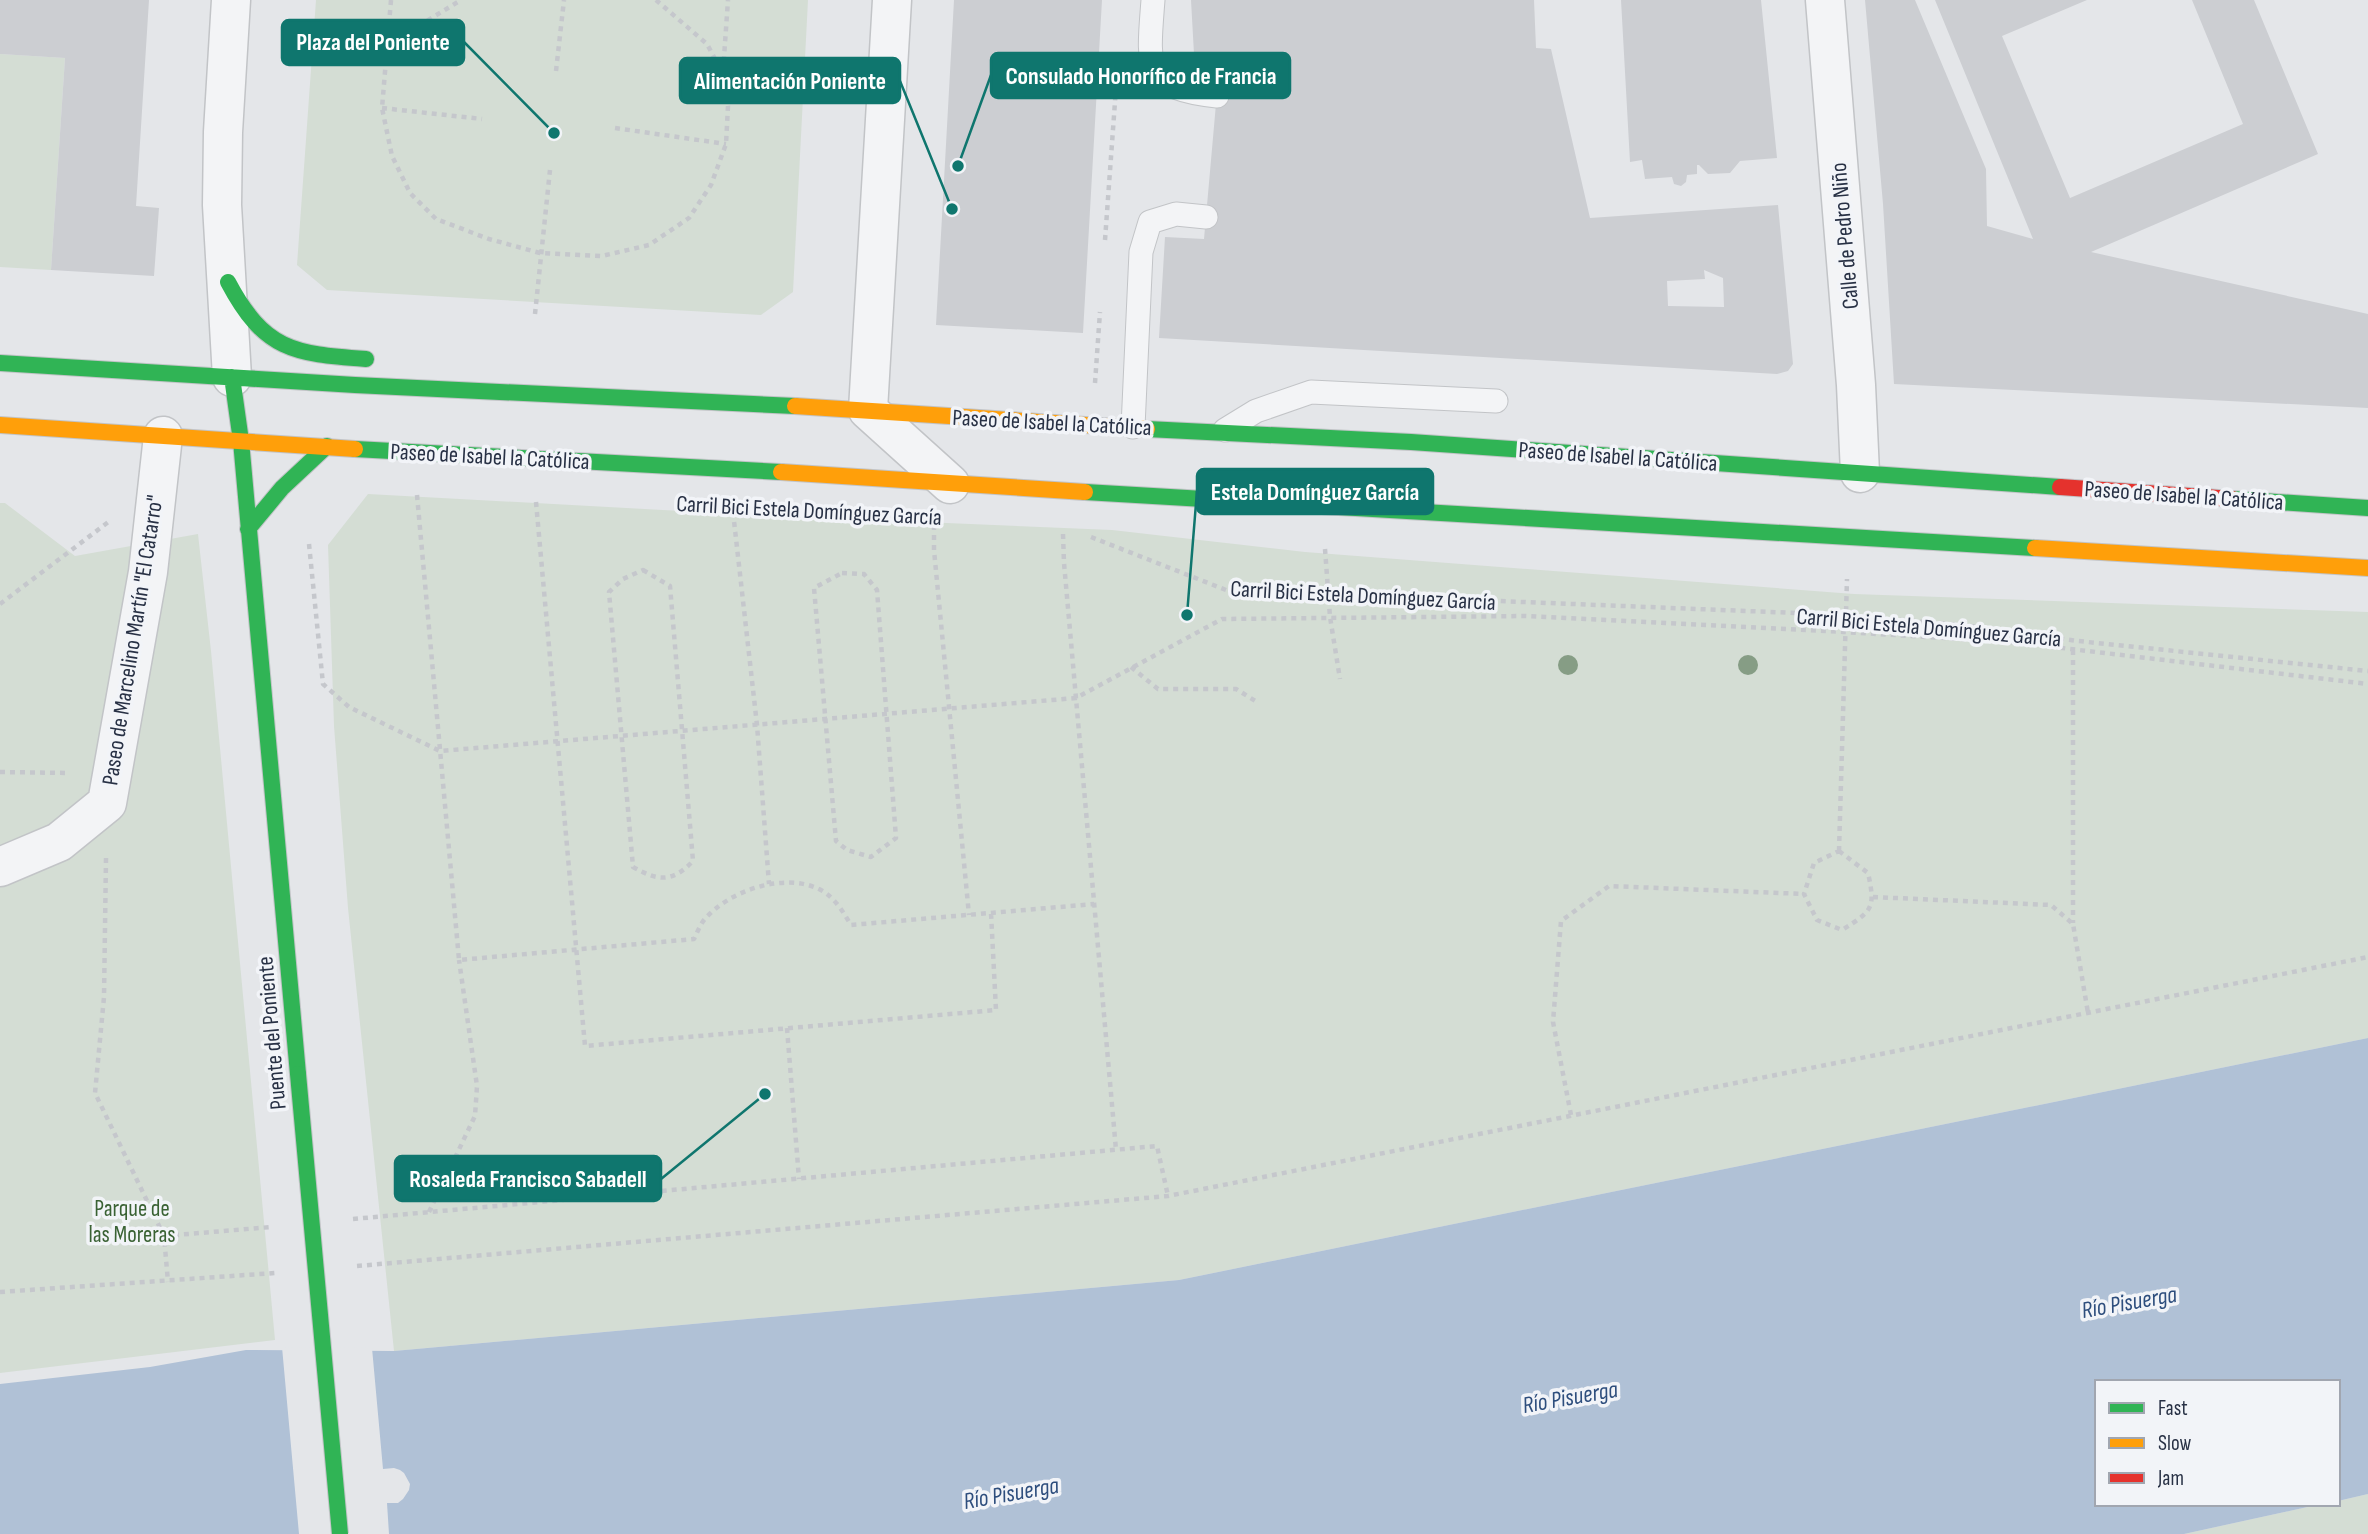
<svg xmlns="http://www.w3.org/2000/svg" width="2368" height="1534" viewBox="0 0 2368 1534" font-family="'Sofia Sans Condensed',sans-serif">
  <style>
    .green { fill: #d4ddd4 }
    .water { fill: #b0c1d6 }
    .pier { fill: #e4e6e9 }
    .building { fill: #ccced2; fill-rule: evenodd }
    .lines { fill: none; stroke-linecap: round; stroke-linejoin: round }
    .lane-casing { stroke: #c2c4c7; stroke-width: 25 }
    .street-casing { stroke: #c2c4c7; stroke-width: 41 }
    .fast-casing { stroke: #c2c4c7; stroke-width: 18 }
    .slow-casing { stroke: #c2c4c7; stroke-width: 18 }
    .jam-casing { stroke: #c2c4c7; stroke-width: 18 }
    .path { stroke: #c5c7cc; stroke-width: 4.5; stroke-dasharray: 5 5; stroke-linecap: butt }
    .lane { stroke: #f3f4f6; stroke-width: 23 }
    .street { stroke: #f3f4f6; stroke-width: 38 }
    .fast { stroke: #30b455; stroke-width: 16 }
    .slow { stroke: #ff9f0a; stroke-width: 16 }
    .jam { stroke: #e5322d; stroke-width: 16 }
    .fast-bridge-casing { stroke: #c2c4c7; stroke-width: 18; stroke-linecap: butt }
    .fast-bridge { stroke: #30b455; stroke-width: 16 }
    .tree { fill: #869d85 }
    .labels { text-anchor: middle; stroke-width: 7; stroke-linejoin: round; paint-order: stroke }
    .street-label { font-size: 23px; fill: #283145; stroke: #f2f4f8 }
    .park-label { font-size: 23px; fill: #3a6234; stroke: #f2f4f8 }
    .water-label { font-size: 24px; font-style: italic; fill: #2e4e7d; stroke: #f2f4f8 }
    .leader { fill: none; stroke: #0f766e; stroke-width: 2.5 }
    .callout-dot { fill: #0f766e; stroke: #f2f4f8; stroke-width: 2.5 }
    .callout { fill: #0f766e; stroke: #0f766e; stroke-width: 2.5 }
    .callout-label { font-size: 24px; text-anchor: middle; font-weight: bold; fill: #fff }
  </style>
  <rect width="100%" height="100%" fill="#e4e6e9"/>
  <path class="green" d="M316 0H808L793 292 761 315 327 290 297 265Z
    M0 54 65 58 51 270 0 267Z
    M368 494 755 515 1112 530 1305 552 1854 594 2368 612V1038L1179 1280 394 1351 348 908 334 726 328 545Z
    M0 503H5L75 556 198 534 211 651 275 1340 0 1373Z
    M2368 1494V1534H2184L2321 1504H2338V1501Z"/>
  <path class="water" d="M2368 1038V1494L2338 1501V1382H2097V1504H2321L2184 1534H0V1384L150 1367 246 1350 394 1351 1179 1280Z"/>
  <path class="pier" d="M282 1347 372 1348 383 1469 394 1468 400 1470 404 1473 410 1484 409 1490 403 1499 398 1503H387L389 1534H299Z"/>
  <path class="building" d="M0 0H149L136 206 159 208 154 276 51 270 65 58 0 54Z
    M954 0H1102L1083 333 936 325Z
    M1191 0H1534L1536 48 1551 49 1590 218 1778 205 1793 364 1788 371 1777 374 1159 338 1165 237 1204 239 1219 70 1195 72ZM1704 270 1723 278 1724 307 1668 306 1667 281 1705 279Z
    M1621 0H1761L1777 158 1740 161 1730 173 1708 174 1699 165H1697V174L1687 175 1686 182 1681 186 1674 184 1672 177 1645 179 1642 160 1630 162Z
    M1865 0H1915L1986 169 1987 226 2033 239 1935 0H2087L2002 36 2070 198 2243 124 2192 0H2254L2318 154 2091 252 2368 314V408L1894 384 1883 204Z"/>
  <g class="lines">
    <defs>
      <path id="lane" d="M1153 0C1148 66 1142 88 1217 96
        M1133 427 1141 252 1150 222 1176 214 1206 217
        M1225 430 1256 411 1311 392 1496 401"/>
      <path id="street" d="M231 0 223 132 222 205 232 377
        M892 0 868 410 950 484
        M1825 0 1856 385 1860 473
        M0 867 59 842 107 803 148 572 163 436"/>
      <path id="fast" d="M228 282C264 350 293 354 366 359
        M0 363 355 385 795 406
        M232 377 241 441 298 1074
        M1147 429 1411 442 2060 487
        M355 449 781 472
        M1085 492 2035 548
        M2233 499 2368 508
        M248 529 282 488 327 446"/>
      <path id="slow" d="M795 406 1147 429
        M0 425 355 449
        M781 472 1085 492
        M2035 548 2368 568"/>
      <path id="jam" d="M2060 487 2233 499"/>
    </defs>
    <use href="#lane" class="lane-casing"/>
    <use href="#street" class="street-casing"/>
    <use href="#fast" class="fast-casing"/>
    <use href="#slow" class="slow-casing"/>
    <use href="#jam" class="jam-casing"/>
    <path class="path" d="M391 0 382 108 392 156 410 193 436 219 489 239 540 253 602 256 649 245 689 218 711 185 726 144 728 106 723 72 728 0
      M656 0 707 44 722 72
      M389 52 412 30 461 0
      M556 71 564 0
      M382 108 482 119
      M615 128 726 144
      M1105 240 1117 74
      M535 314 550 170
      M1095 383 1100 312
      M417 495 459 960 694 939C697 933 700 925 704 920 728 891 783 872 819 889 835 897 843 912 851 925L1094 904
      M536 502 585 1046 996 1010 991 913
      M733 512 757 725 769 884
      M934 525V550L969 915
      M1063 534 1064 563 1116 1150
      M1091 537 1226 590 1846 615 1982 627 2078 641 2368 671
      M309 544 323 684 349 707 440 751 1076 698 1222 619 1526 616 1844 632 2011 642 2368 684
      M1325 549 1330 617 1340 679
      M643 570 670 586 693 861C672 883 658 881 633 867L609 592 623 579Z
      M842 573 864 574 877 590 896 838 871 857 847 850 836 841 814 588Z
      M0 604 111 520
      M2073 650V923
      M1131 667 1158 689H1236L1257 702
      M0 772 69 773
      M1839 851 1847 579
      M1839 851 1868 873C1876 909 1872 911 1842 930L1817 920 1804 894 1814 863Z
      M106 858 104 997 95 1093 164 1236 168 1282
      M1873 897 2051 905 2073 924 2088 1013
      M787 1028 799 1179
      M1571 1115 1553 1022 1561 921 1609 886 1804 894
      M429 1212 475 1116 477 1086 459 960
      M353 1219 1157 1146 1168 1196
      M164 1236 271 1227
      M357 1266 1168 1196 2368 957
      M0 1292 275 1273"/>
    <use href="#lane" class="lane"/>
    <use href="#street" class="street"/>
    <use href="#fast" class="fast"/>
    <use href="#slow" class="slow"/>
    <use href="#jam" class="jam"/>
    <defs>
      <path id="fast-bridge" d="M298 1074 340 1534"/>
    </defs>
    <use href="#fast-bridge" class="fast-bridge-casing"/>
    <use href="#fast-bridge" class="fast-bridge"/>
  </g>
  <g class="tree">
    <circle cx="1568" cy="665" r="10"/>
    <circle cx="1748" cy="665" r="10"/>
  </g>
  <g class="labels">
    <g class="street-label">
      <text transform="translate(1844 236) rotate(-95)" y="8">Calle de Pedro Niño</text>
      <text transform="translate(1052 422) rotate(3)" y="8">Paseo de Isabel la Católica</text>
      <text transform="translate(490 456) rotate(3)" y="8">Paseo de Isabel la Católica</text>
      <text transform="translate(1618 456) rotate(4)" y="8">Paseo de Isabel la Católica</text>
      <text transform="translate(2184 495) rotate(4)" y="8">Paseo de Isabel la Católica</text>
      <text transform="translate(809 510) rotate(3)" y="8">Carril Bici Estela Domínguez García</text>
      <text transform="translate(1363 595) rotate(3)" y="8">Carril Bici Estela Domínguez García</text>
      <text transform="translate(1929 627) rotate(5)" y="8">Carril Bici Estela Domínguez García</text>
      <text transform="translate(132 640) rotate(-81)" y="8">Paseo de Marcelino Martín "El Catarro"</text>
      <text transform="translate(271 1033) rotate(-95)" y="8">Puente del Poniente</text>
    </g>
    <g class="park-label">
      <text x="132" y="1216">Parque de<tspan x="132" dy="26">las Moreras</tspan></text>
    </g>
    <g class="water-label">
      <text transform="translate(2129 1302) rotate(-10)" y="8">Río Pisuerga</text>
      <text transform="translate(1570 1397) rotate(-10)" y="8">Río Pisuerga</text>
      <text transform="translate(1011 1493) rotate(-10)" y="8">Río Pisuerga</text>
    </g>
  </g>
  <path class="leader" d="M554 133L464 42M958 166L991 75M952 209L900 81M1187 615L1197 491M765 1094L661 1179"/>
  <g class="callout-dot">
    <circle cx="554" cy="133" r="7"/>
    <circle cx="958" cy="166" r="7"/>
    <circle cx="952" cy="209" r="7"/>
    <circle cx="1187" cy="615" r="7"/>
    <circle cx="765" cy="1094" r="7"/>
  </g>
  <g class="callout">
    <rect x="282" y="20" width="182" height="45" rx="7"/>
    <rect x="991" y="53" width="299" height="45" rx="7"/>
    <rect x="680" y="58" width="220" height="45" rx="7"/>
    <rect x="1197" y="469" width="236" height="45" rx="7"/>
    <rect x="395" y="1156" width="266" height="45" rx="7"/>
  </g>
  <g class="callout-label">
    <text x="373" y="50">Plaza del Poniente</text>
    <text x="1141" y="84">Consulado Honorífico de Francia</text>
    <text x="790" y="89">Alimentación Poniente</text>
    <text x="1315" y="500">Estela Domínguez García</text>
    <text x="528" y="1187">Rosaleda Francisco Sabadell</text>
  </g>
  <rect x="2095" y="1380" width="245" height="126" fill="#f2f4f8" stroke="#a1a6b0" stroke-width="2"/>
  <rect x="2109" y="1403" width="35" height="10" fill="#30b455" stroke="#a1a6b0" stroke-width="2"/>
  <text x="2158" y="1415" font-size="21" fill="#283145">Fast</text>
  <rect x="2109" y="1438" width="35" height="10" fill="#ff9f0a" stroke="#a1a6b0" stroke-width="2"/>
  <text x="2158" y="1450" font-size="21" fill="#283145">Slow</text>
  <rect x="2109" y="1473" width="35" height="10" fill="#e5322d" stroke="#a1a6b0" stroke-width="2"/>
  <text x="2158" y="1485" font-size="21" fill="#283145">Jam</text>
</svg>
